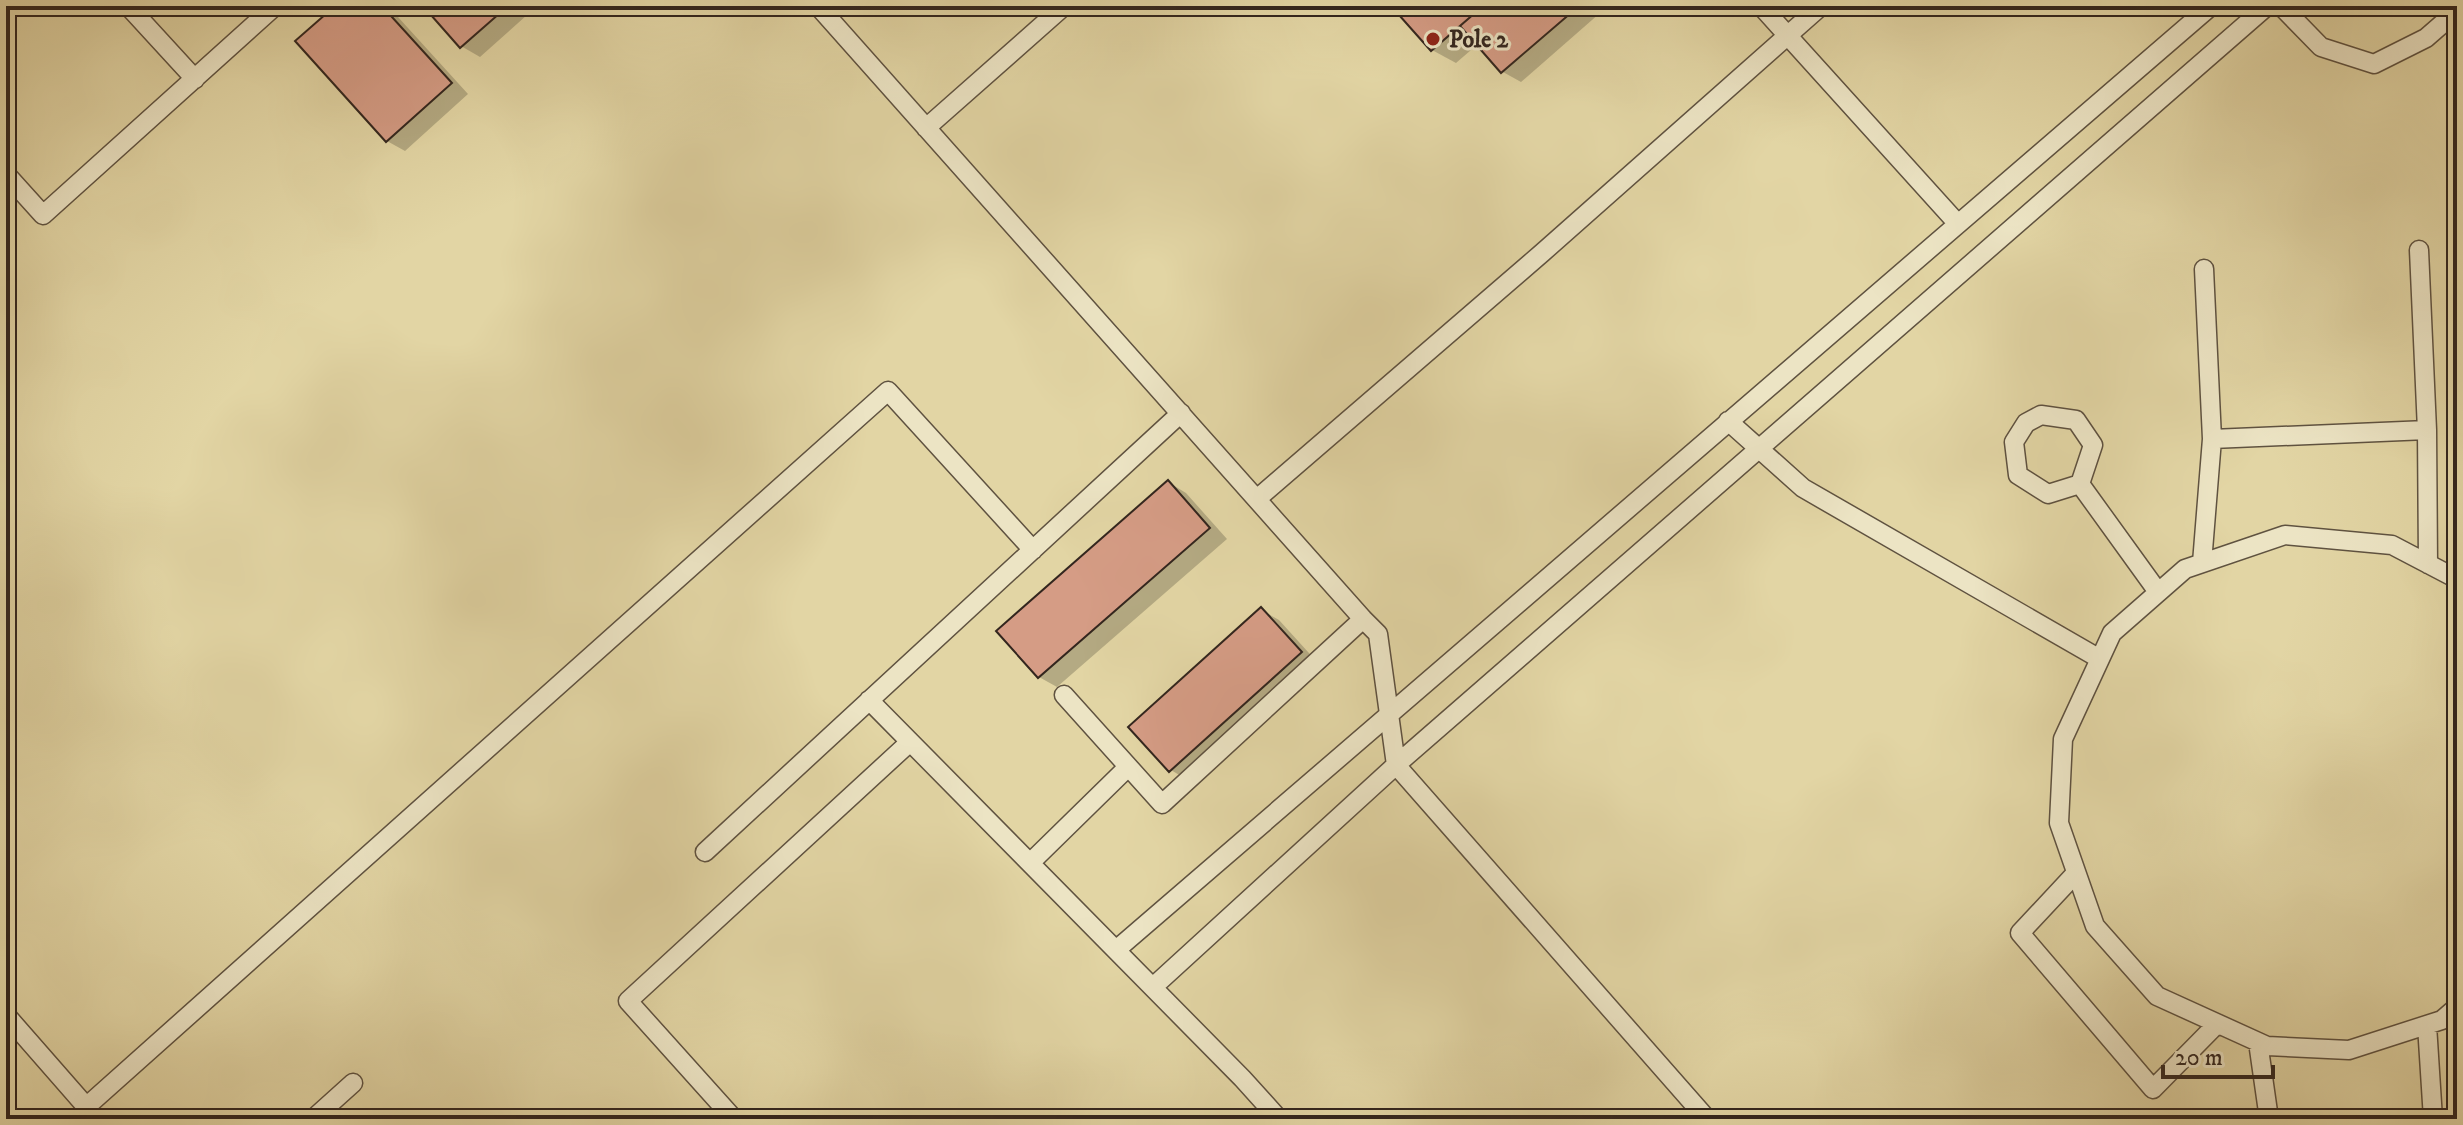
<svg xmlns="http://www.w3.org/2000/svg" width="2463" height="1125" viewBox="0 0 2463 1125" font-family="'IM FELL DW Pica',serif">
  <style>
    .shadow { fill: #0003 }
    .building { fill: #d59c85; stroke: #33261e; stroke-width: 2 }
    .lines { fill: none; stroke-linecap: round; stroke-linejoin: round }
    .lane-casing { stroke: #5f5240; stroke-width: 21 }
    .lane { stroke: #ece4c4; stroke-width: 18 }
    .poi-dot { fill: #8f2418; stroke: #ece4c4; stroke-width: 3 }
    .labels { text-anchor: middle; stroke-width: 6; stroke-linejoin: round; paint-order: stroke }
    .poi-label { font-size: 24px; font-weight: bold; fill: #33261e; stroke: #ece4c4; text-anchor: start }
  </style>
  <rect width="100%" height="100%" fill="#e2d5a4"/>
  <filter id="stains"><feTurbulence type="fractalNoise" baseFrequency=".0025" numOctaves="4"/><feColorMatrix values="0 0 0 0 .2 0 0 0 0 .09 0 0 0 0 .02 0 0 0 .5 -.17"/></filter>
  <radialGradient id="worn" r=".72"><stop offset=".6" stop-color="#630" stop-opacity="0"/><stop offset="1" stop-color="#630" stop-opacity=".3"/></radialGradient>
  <path class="shadow" d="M338 6H388L468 94 405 151 387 141Z
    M426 6H519L527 15 480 57 461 46Z
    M1394 6H1608L1521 82 1503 72 1478 44 1456 63 1432 50Z
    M1168 482 1186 493 1227 539 1057 687 1039 677Z
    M1261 610 1279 620 1318 663 1189 781 1171 770Z"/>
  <path class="building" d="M335 6H382L452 83 386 142 295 41Z
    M423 6H508L460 48Z
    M1391 6H1483L1431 51Z
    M1483 6H1579L1501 73 1460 26Z
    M1168 480 1210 528 1038 678 996 631Z
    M1261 607 1302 652 1169 772 1128 727Z"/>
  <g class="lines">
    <defs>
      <path id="lane" d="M128 6 195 79
        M818 6 1363 619 1378 634 1396 765 1707 1119
        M1761 6 1958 224
        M2281 6 2321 47 2374 64 2426 38 2457 11
        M926 128 1064 6
        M6 174 43 215 275 6
        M2419 250 2427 430 2428 564
        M2041 415 2076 420 2093 445 2080 484 2048 494 2018 475 2014 442 2026 423Z
        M1728 421 1803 488 2100 659
        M2212 439 2427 430
        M2080 484 2158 592
        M1258 498 1542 253 1821 6
        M2202 563 2212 439 2204 269
        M2457 579 2392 545 2285 535 2185 569 2112 633 2063 739 2059 823 2095 926 2157 996 2267 1046 2349 1050 2442 1020 2457 1007
        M1064 695 1162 804 1363 619
        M869 700 1242 1078 1279 1119
        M705 852 1181 413
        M1030 863 1128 767
        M2076 873 2020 933 2153 1089 2217 1024
        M1116 950 2211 6
        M1153 987 1396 765 2267 6
        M6 1015 97 1119
        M2427 1025 2433 1119
        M2258 1042 2269 1119
        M86 1107 888 391 1033 550
        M313 1119 353 1083
        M734 1119 628 1001 910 742"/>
    </defs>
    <use href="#lane" class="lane-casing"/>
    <use href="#lane" class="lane"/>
  </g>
  <circle class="poi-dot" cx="1433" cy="39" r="8"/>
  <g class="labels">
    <g class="poi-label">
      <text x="1449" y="47">Pole 2</text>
    </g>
  </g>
  <rect width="2463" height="1125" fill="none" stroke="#e2d5a4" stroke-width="32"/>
  <rect x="8" y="8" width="2447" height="1109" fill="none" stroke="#33261e" stroke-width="4"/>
  <rect x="16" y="16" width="2431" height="1093" fill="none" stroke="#33261e" stroke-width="2"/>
  <path d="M2163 1065v12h110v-12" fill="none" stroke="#33261e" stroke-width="4"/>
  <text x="2175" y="1065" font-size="24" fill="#33261e" stroke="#ece4c4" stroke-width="6" paint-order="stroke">20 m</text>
  <rect width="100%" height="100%" filter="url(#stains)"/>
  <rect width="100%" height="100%" fill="url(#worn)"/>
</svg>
